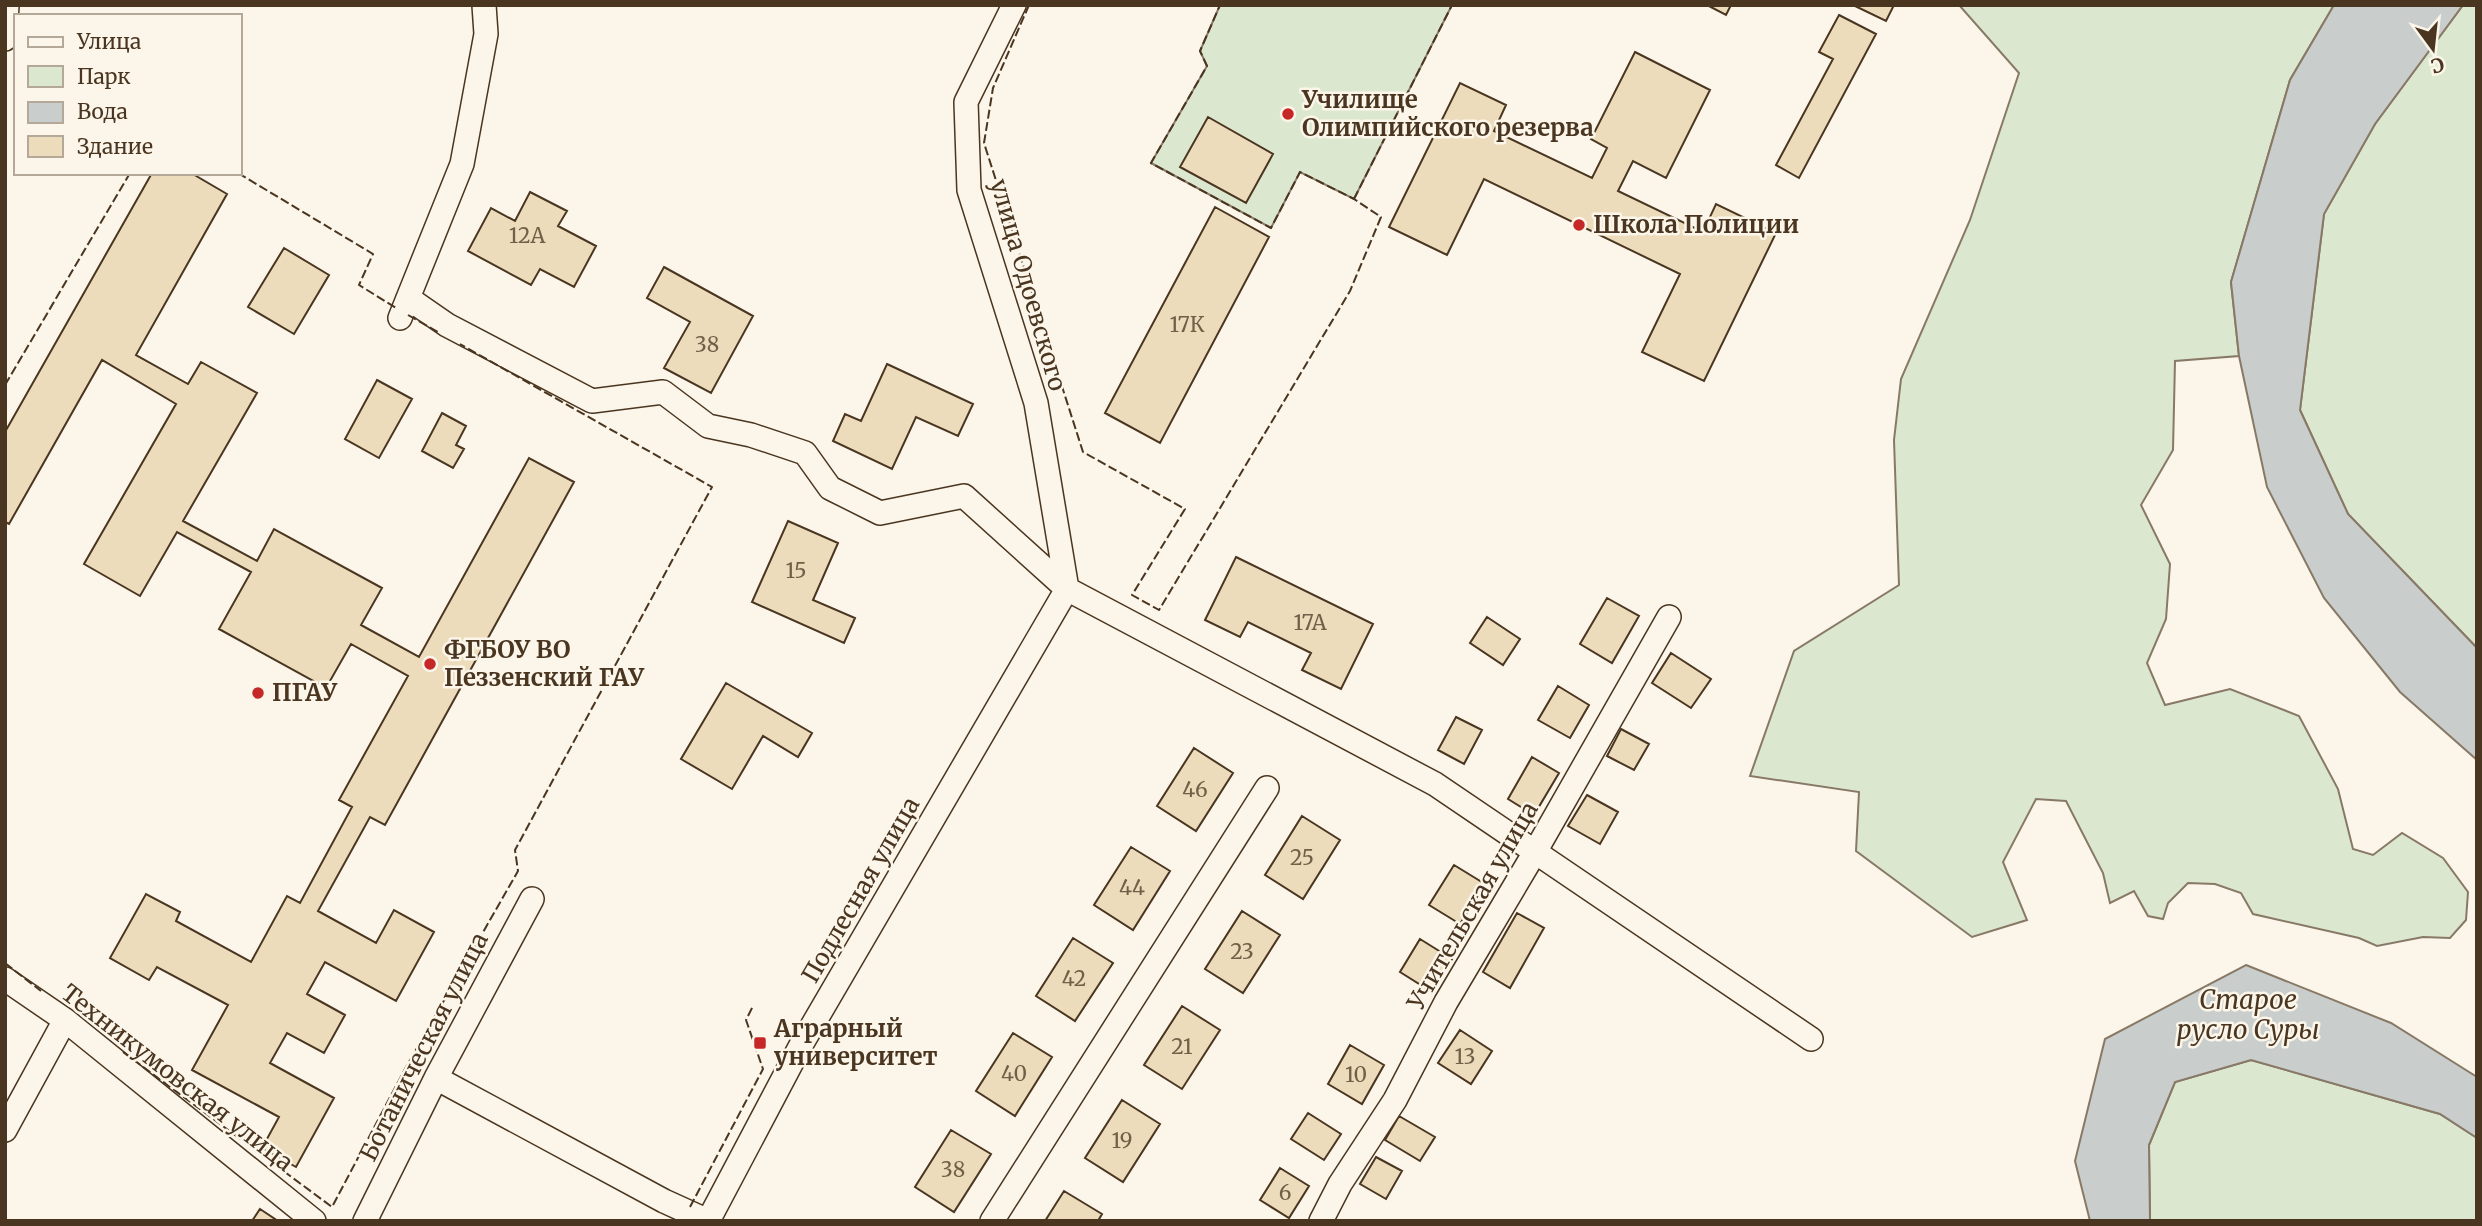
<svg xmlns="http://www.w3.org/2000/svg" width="2482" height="1226" viewBox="0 0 2482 1226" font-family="Merriweather,serif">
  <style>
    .green { fill: #dce7d0; stroke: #887966; stroke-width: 2 }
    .water { fill: #c9cecd; stroke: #887966; stroke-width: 2 }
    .building { fill: #ecdcbc; stroke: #4a3520; stroke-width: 2 }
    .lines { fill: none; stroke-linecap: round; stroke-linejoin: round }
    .minor-casing { stroke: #4a3520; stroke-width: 26 }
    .minor { stroke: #fbf6e9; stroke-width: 23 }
    .fence { stroke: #4a3520; stroke-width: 2; stroke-dasharray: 9 3.5; stroke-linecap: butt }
    .poi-dot { fill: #c62828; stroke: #fbf6e9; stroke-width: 2.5 }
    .labels { text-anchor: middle; stroke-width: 5; stroke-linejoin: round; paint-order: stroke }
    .number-label { font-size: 21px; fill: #725f47 }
    .poi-label { font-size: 24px; font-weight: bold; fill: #4a3520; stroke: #fbf6e9; text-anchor: start }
    .street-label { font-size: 24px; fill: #4a3520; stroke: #fbf6e9 }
    .water-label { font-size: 26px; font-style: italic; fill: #4a3520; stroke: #fbf6e9 }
  </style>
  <rect width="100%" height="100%" fill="#fbf6e9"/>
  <path class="green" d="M1220 5H1452L1354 199 1300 172 1271 228 1151 163 1207 66 1200 51Z
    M1959 5H2334L2290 80 2231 282 2239 356 2175 361 2173 450 2141 505 2170 564 2166 619 2147 663 2165 705 2230 689 2299 716 2338 789 2353 849 2373 855 2402 833 2443 858 2468 892 2466 920 2450 938 2423 937 2377 946 2359 938 2253 914 2241 893 2215 884 2188 883 2168 903 2163 919 2148 916 2134 891 2110 903 2103 873 2066 801 2036 799 2003 862 2027 920 1972 937 1856 851 1859 792 1750 776 1794 651 1899 585 1894 440 1901 379 1970 220 2019 73Z
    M2463 5H2477V648L2348 514 2300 410 2324 214 2375 124Z
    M2251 1060 2440 1114 2477 1138V1221H2150L2149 1145 2175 1082Z"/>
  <path class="water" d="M2334 5H2463L2375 124 2324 214 2300 410 2348 514 2477 648V760L2400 692 2324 598 2267 487 2239 356 2231 282 2290 80Z
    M2246 965 2391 1023 2477 1077V1138L2440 1114 2251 1060 2175 1082 2149 1145 2150 1221H2090L2075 1161 2105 1039Z"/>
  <path class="building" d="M1707 5H1731L1726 15Z
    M1853 5H1894L1886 21Z
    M1839 15 1876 34 1799 178 1776 165 1833 59 1819 52Z
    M1635 52 1710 90 1666 178 1633 161 1618 191 1703 232 1716 204 1776 233 1704 381 1642 352 1680 274 1484 179 1447 255 1389 227 1460 83 1506 105 1494 131 1592 178 1607 148 1591 139Z
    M1208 117 1273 154 1246 203 1180 167Z
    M152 173H191L227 194 136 355 188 384 201 362 257 393 183 521 257 561 274 529 382 588 361 625 419 657 529 458 574 482 385 825 370 817 318 911 376 943 394 910 434 932 396 1001 325 962 307 994 345 1015 324 1053 287 1033 270 1063 334 1098 296 1167 262 1148 279 1117 192 1070 228 1005 157 967 149 980 110 958 146 894 180 912 176 921 251 962 287 896 300 903 352 807 339 800 408 676 351 644 326 688 219 629 251 572 177 532 140 596 84 564 176 404 102 360 9 524 5 522V432Z
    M530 192 567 211 558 226 596 246 574 287 540 269 531 285 468 251 491 208 515 221Z
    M1215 207 1269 237 1160 443 1105 413Z
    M284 248 329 275 294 334 248 307Z
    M664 267 753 316 711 393 664 368 690 322 647 298Z
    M887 364 973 404 958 436 916 417 892 469 833 441 845 414 861 421Z
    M377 380 412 399 379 458 345 439Z
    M442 413 466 426 456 445 464 449 453 468 422 451Z
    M788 521 838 543 813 600 855 618 844 643 752 602Z
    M1236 557 1373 624 1341 689 1302 670 1311 653 1248 622 1240 637 1205 620Z
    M1607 598 1639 616 1612 663 1580 644Z
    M1487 617 1520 639 1503 665 1470 643Z
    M1671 653 1711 679 1691 708 1652 683Z
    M726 683 812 733 798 757 763 736 732 789 681 759Z
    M1558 686 1589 705 1570 738 1538 720Z
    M1456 717 1482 730 1464 764 1438 750Z
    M1621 729 1649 744 1634 770 1607 756Z
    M1194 748 1233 773 1196 831 1157 806Z
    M1532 757 1559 773 1534 815 1508 799Z
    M1587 795 1618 812 1600 844 1568 826Z
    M1302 816 1340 840 1303 899 1265 875Z
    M1131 847 1170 871 1133 930 1094 905Z
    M1454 865 1485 884 1460 924 1429 905Z
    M1242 911 1280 935 1243 993 1205 969Z
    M1517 913 1544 928 1510 988 1483 972Z
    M1073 938 1113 963 1075 1021 1036 996Z
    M1420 939 1452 959 1432 992 1400 972Z
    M1182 1006 1220 1030 1182 1089 1144 1065Z
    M1460 1030 1492 1051 1471 1084 1438 1063Z
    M1013 1033 1052 1057 1015 1116 976 1091Z
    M1350 1045 1384 1065 1362 1104 1328 1084Z
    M1122 1100 1160 1124 1123 1182 1085 1158Z
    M1308 1113 1341 1134 1324 1160 1291 1139Z
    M1399 1116 1435 1137 1420 1161 1385 1140Z
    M951 1130 991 1154 954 1212 915 1187Z
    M1376 1157 1402 1171 1386 1199 1360 1184Z
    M1280 1168 1309 1186 1289 1218 1260 1200Z
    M1064 1191 1102 1214 1098 1221H1045Z
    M260 1209 278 1221H252Z"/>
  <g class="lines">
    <defs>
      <path id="minor" d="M1014 5 966 102 969 190 1036 403 1067 589
        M5 39 7 5
        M408 298 447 325 592 401 663 392 708 426 751 435 805 453 830 488 880 513 964 496 1067 589 1435 784 1811 1039
        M400 318 462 164 486 34 484 5
        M5 979 65 1020 314 1221
        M436 1078 664 1201 708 1221
        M5 1130 65 1020
        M365 1221 436 1078 532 899
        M708 1221 801 1045 1067 589
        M992 1221 1267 788
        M1321 1221 1340 1184 1395 1100 1446 1002 1535 852 1669 617"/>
    </defs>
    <use href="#minor" class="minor-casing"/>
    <use href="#minor" class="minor"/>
    <path class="fence" d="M1029 5 993 88 984 143 1083 452 1185 509 1132 595 1159 610 1350 291 1381 217 1354 199 1300 172 1271 228 1151 163 1207 66 1200 51 1220 5
      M238 173 373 254 359 285 396 308
      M1354 199 1452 5
      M408 315 438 332
      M5 385 130 173
      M5 963 41 991
      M123 1052 332 1207 406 1067 518 871 515 850 712 487 460 344
      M690 1207 763 1069 746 1020 753 1006"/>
  </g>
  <g class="poi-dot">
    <circle cx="1288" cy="114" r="7"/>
    <circle cx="1579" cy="225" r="7"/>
    <circle cx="430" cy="664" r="7"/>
    <circle cx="258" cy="693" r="7"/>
    <rect x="753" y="1036" width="14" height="14" rx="3.5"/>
  </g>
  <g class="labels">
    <g class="number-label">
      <text x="527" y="243">12А</text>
      <text x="1187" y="332">17К</text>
      <text x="707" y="352">38</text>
      <text x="796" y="578">15</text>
      <text x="1310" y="630">17А</text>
      <text x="1195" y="797">46</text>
      <text x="1302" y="865">25</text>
      <text x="1132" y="895">44</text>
      <text x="1242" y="959">23</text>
      <text x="1074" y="986">42</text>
      <text x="1182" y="1054">21</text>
      <text x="1465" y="1064">13</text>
      <text x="1014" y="1081">40</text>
      <text x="1356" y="1082">10</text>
      <text x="1122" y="1148">19</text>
      <text x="953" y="1177">38</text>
      <text x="1285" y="1200">6</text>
    </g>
    <g class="poi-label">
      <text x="1302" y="108">Училище<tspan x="1302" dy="28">Олимпийского резерва</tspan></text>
      <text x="1593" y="233">Школа Полиции</text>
      <text x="444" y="658">ФГБОУ ВО<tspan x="444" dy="28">Пеззенский ГАУ</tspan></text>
      <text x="272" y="701">ПГАУ</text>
      <text x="774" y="1037">Аграрный<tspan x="774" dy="28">университет</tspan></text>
    </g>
    <g class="street-label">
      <text transform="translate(1028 285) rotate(74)" y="8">улица Одоевского</text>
      <text transform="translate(861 890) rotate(-60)" y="8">Подлесная улица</text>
      <text transform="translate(1473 906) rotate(-60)" y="8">Учительская улица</text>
      <text transform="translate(424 1047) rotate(-63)" y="8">Ботаническая улица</text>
      <text transform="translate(177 1078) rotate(38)" y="8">Техникумовская улица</text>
    </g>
    <g class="water-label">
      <text x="2248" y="1009">Старое<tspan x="2248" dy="30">русло Суры</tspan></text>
    </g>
  </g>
  <rect width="2482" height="1226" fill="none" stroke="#4a3520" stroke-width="14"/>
  <rect x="14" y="14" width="228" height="161" fill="#fbf6e9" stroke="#b4a999" stroke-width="2"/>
  <rect x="28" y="37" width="35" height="10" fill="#fbf6e9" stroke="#b4a999" stroke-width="2"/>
  <text x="77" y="49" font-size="21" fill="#4a3520">Улица</text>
  <rect x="28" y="66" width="35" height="21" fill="#dce7d0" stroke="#b4a999" stroke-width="2"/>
  <text x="77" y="84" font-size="21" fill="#4a3520">Парк</text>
  <rect x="28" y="102" width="35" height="21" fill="#c9cecd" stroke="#b4a999" stroke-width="2"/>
  <text x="77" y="119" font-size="21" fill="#4a3520">Вода</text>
  <rect x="28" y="136" width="35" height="21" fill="#ecdcbc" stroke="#b4a999" stroke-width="2"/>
  <text x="77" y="154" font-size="21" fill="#4a3520">Здание</text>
  <g transform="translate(2433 49) rotate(165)" stroke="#fbf6e9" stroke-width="5" paint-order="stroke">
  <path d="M0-5L12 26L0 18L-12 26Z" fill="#4a3520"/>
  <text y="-10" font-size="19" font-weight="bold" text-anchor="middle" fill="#4a3520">С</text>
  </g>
</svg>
